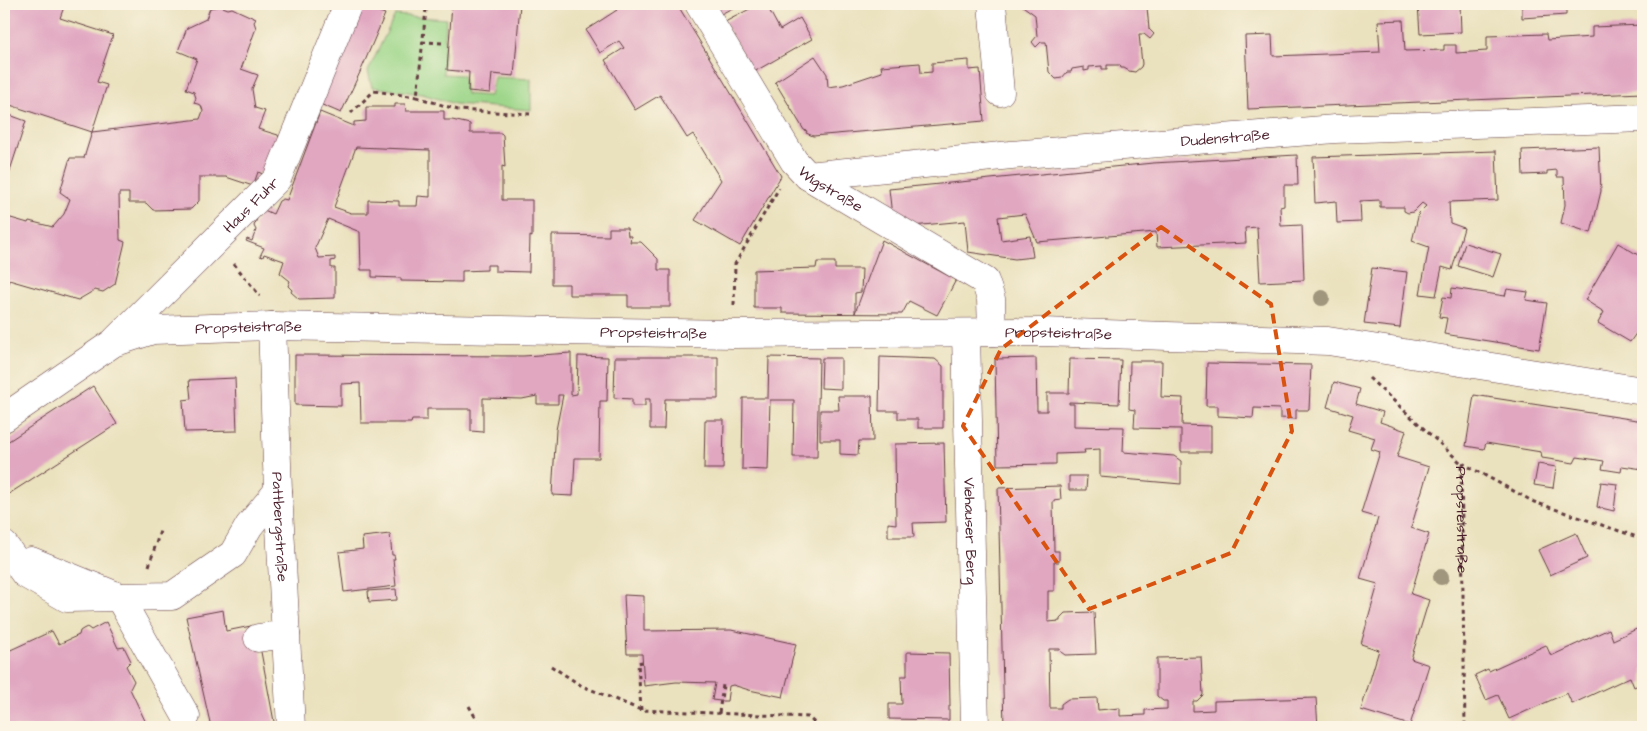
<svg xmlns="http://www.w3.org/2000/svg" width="1647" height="731" viewBox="0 0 1647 731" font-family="'Architects Daughter',sans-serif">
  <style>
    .green { fill: #9cd689; stroke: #737a5a }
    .building { fill: #e1a7c1; fill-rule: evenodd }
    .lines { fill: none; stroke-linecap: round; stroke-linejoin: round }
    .minor-casing { stroke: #623c41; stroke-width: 29 }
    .path { stroke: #623c41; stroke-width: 3; stroke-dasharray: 4 4; stroke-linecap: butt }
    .minor { stroke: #fff; stroke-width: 28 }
    .tree { fill: #a0957d }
    .marked { fill: none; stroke: #d8530f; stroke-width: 4; stroke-dasharray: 10 6; stroke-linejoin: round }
    .labels { text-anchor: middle; stroke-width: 4; stroke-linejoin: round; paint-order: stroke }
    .street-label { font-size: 15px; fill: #4a1f2b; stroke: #fcf5e5 }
  </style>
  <rect width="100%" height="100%" fill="#fcf5e5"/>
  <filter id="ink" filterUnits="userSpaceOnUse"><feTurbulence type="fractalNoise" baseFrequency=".02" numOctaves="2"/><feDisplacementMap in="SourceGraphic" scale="10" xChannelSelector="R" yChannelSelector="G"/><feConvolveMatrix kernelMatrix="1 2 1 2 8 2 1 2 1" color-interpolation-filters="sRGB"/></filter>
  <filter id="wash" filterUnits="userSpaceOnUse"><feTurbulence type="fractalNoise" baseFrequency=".0096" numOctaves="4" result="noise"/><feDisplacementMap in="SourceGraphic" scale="20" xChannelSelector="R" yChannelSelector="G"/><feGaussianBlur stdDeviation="1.12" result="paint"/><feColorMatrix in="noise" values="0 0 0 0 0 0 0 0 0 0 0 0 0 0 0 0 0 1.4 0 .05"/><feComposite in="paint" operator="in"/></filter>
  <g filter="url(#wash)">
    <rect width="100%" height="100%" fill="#eae1be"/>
    <path class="green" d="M395 15 446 19 443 74 463 75 466 94 490 96 494 77 531 79V110L455 104 422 94 372 87 368 71Z"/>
    <g id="blocks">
      <path class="building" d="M10 4H65L60 18 113 35 97 82 107 85 92 132 4 103V22Z
        M359 4 385 14 362 68 341 113 320 104Z
        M452 4H520L514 76 492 74 490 93 468 91 469 72 447 70Z
        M613 4H677L781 176 740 246 695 220 721 180 693 134 687 138 660 95 635 110 605 60 624 48 619 41 600 53 586 30 617 10Z
        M713 4H740L719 15Z
        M759 4H766L780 30 800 18 812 39 752 73 725 22Z
        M1020 4H1150L1147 7 1149 29 1154 34 1150 39 1144 34H1139L1142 64 1141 67 1135 72 1129 71 1124 68H1121L1120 65H1107V69H1102V66L1089 67V70L1084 71V67L1072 69 1071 72H1067L1062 78 1056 79 1049 72 1046 42H1041L1036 47 1032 42 1037 36 1035 15Z
        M1418 4H1460L1461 32 1420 34Z
        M1522 4H1566V15L1522 18Z
        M220 6 228 9 232 8 256 19 254 22 256 28 241 69 258 75 252 89 255 108 265 111 258 129 278 135 282 146 268 176 258 172 253 186 226 177H199V201L191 209 153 210 146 203H129V193H119L120 240 125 242 115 284 103 292 95 290 78 300 9 280 4 294V216L28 223 29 221 53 227 64 214 70 199 60 192 70 158H84L92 132 200 119 203 111 201 105 194 103 196 98 194 92 186 89 197 59 178 51 187 28 206 19 210 8Z
        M1403 20 1405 51 1444 50V45H1456V53L1487 51V36L1546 34 1547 40 1592 37V27L1643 25V93L1248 109 1245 36 1272 35 1273 56 1380 52 1378 21Z
        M815 56 827 74 828 87 843 85 882 72 881 66 920 63 921 73 932 72V63L969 60V70L980 69 984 121 813 136 806 133 807 131 804 130 775 82Z
        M395 104H405L406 111H444V120H452L470 124V133H501L503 135 505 167 502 166V200H532V237L530 236 529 272 495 271V265H487V270L462 271V282L401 281V278L372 277V270H361L360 232 328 219 315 248 319 258 335 257V260L331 261V268H335V298L299 299 291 292 292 290 288 286 290 281 280 273 284 261 264 254 263 257 260 256 264 248 246 241 247 239 252 241 256 230 254 226 259 214 263 213 264 210 273 214 279 201 283 199 287 200 320 112 354 126V122L366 121V107H395ZM356 147 430 150V197L418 196 417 206H399V201L368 200V213H351L334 207Z
        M4 113 26 121 4 189Z
        M1599 147 1601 191 1591 233 1561 223 1565 205 1564 177H1557V170L1547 171V174L1523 175 1522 150Z
        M1496 151 1498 200 1449 202 1450 223 1464 228 1452 270 1442 267 1436 296 1420 294 1429 247 1412 241 1419 213 1426 206 1422 203 1413 212 1408 213 1404 211V207H1380V200L1360 201 1361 222 1337 223 1336 201 1315 203 1313 157Z
        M1297 155 1298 185H1284V206L1280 207 1281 226 1302 225 1304 280 1260 282 1257 227 1245 228 1246 243 1157 247 1156 232 1037 242 1025 214 998 217 1001 240 1030 236 1033 257 1015 259 968 252 965 221 912 226 892 216 889 189 1153 163Z
        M609 228H627L628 236H631L630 242H641L658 259V270H670V307H628V295H569V284H552V235L609 236Z
        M882 240 956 280 937 315 909 301 902 314 782 313V308H754V270L816 268 817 262H835V269H862L861 292 855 293V313Z
        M1465 243 1501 254 1493 277 1458 266Z
        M1618 243 1643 258V336L1637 332 1630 342 1598 323 1604 312 1585 300Z
        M1372 268 1407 272 1400 328 1364 324Z
        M1452 288 1505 296 1507 289 1528 292 1526 300 1547 303 1539 349 1444 334 1447 318 1439 317 1443 297 1451 298Z
        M571 353V395L577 394 578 356 608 357 607 401H600L599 458H575L573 496 552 495 556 430 563 395H558V404H537V396L522 399 483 398V432L471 431V409H427V420H412L411 423H361L360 383 341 384V406L295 405V355L523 356Z
        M615 357H718V399H665L664 429H650V399H645V406H632V399L614 398Z
        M769 357 819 358 817 457H793L794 400H770L768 470 742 469 743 398H768Z
        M880 357 935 359 943 366V428H918V419H898V411H879Z
        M822 358H841V389L821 388Z
        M1036 358 1037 411H1047V393H1069L1070 359 1121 360 1119 404 1069 402V404H1074V426L1124 427 1123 452 1174 456 1181 461V484L1100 477V449L1084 450 1085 453 1056 454V464L997 465 995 359Z
        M1130 361H1162L1161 397 1183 398 1182 425 1211 426V452H1181V429L1134 428 1135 410 1129 409Z
        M1207 363 1311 365 1309 410H1296V419L1280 418V409L1254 408 1253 418 1218 416V406H1206Z
        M235 378 237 431 185 432 183 400 191 399 189 380Z
        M1334 382 1360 389 1356 404 1383 412 1380 422 1406 431 1397 457 1429 467 1411 528 1429 534 1411 594 1429 600 1411 659 1429 665 1410 725 1361 710 1379 650 1361 644 1378 584 1360 579 1378 518 1361 513 1380 452 1371 449 1375 438 1348 430 1353 415 1327 407Z
        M93 386 117 424 4 497V444Z
        M1474 395 1643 421V469L1622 466 1621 472 1602 469 1604 461 1577 457 1574 463 1542 458 1541 452 1486 443 1484 449 1466 446Z
        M838 396H872L873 441H859L858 455 840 454V440H820V410H839Z
        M705 420H724L723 469H704Z
        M944 443 946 522 913 523 914 537H888V523L896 524 895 444Z
        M1538 464 1556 467 1553 488 1534 485Z
        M1069 476H1087L1086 490H1069Z
        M1601 482 1617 484 1614 511 1597 507Z
        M1060 486 1061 500 1053 501 1054 551H1059V562H1054V591H1048V622L1060 621V618L1065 613 1094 612 1096 654 1065 655 1061 652 1060 649H1049L1050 708H1061V704L1068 699 1097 698 1098 710 1120 708V716L1145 715V710L1167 709V701H1163L1157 696V658L1201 657 1203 695 1197 701H1193V711L1214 710V701L1316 698 1318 727H1004L998 488Z
        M1576 533 1587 558 1550 575 1538 550Z
        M390 534 392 555H394L395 559H393L396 586 344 592 339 552 363 549 362 537Z
        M396 589 397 600 369 602 368 591Z
        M624 595 644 596V631L731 630 796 644 783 697 749 690 733 685 729 686 727 701H720L712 700 715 683 676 682 644 686 642 654H627Z
        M223 610 226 631 256 625 275 727H211L186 617Z
        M106 622 118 648 124 647 131 661 126 666 134 681 130 689 148 727H4V653L52 631 59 644 79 635 80 631 83 629 87 627 91 630Z
        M1643 626V683L1634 687 1630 677 1572 704 1567 693 1509 719 1498 695 1486 700 1475 675 1488 669 1489 671 1546 645 1551 656 1609 629 1613 640Z
        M907 652 949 653 950 706H949V720L889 719V704H902L901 676H907Z"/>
    </g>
  </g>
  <g filter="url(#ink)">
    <use href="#blocks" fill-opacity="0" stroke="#623c41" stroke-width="1"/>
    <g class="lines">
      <defs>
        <g id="minor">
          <path id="s2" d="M699 4 794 161 808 176 985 281 991 299 992 332"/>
          <path d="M992 4 1000 92"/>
          <path id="s3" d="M808 176 1011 155 1335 129 1643 118"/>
          <path id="s4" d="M272 326 278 491 291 727"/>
          <path id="s5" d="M966 333 975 727"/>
          <path id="s6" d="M116 340 277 179 348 4"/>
          <path id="s7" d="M4 418 113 343 153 330 272 326 733 334 1042 332 1328 341 1643 391"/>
          <path d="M4 545 25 574 67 598 172 596 233 554 249 526 278 491"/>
          <path d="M31 561 119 597 186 716"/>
          <path d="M258 638 286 634"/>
        </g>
      </defs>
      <use href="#minor" class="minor-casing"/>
      <g class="path">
        <path d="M426 9 417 97 458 110 530 114"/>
        <path d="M422 42 444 43"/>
        <path d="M351 113 374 91 417 97"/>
        <path d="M234 264 260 296"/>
        <path d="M734 305 735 264 779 188"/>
        <path id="s1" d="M1369 378 1461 463 1465 727"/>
        <path d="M1462 463 1534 502 1643 539"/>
        <path d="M149 566 160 531"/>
        <path d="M551 666 582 686 641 710 808 717 819 727"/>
        <path d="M469 706 481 727"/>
        <path d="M641 710 638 663 642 662"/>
        <path d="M719 713 723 685"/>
      </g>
      <use href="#minor" class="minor"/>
    </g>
    <g class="tree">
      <circle cx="1322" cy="298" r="8"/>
      <circle cx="1441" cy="577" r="8"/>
    </g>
  </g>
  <path class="marked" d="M1161 227 1271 304 1292 431 1231 553 1089 609 963 426 1001 349Z"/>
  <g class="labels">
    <g class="street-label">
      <text dy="5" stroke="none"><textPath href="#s3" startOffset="419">Dudenstraße</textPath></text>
      <text dy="5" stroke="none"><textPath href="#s2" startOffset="230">Wigstraße</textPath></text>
      <text dy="5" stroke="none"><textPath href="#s6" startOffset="191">Haus Fuhr</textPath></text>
      <text dy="5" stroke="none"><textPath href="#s7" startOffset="270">Propsteistraße</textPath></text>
      <text dy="5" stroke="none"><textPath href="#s7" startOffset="675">Propsteistraße</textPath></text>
      <text dy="5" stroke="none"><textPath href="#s7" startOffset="1080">Propsteistraße</textPath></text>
      <text dy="5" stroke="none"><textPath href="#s1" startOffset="182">Propsteistraße</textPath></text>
      <text dy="5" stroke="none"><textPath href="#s4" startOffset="201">Pattbergstraße</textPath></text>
      <text dy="5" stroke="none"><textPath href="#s5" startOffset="198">Viehauser Berg</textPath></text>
    </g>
  </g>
  <rect width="1647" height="731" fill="none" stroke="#fcf5e5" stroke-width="20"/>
</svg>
